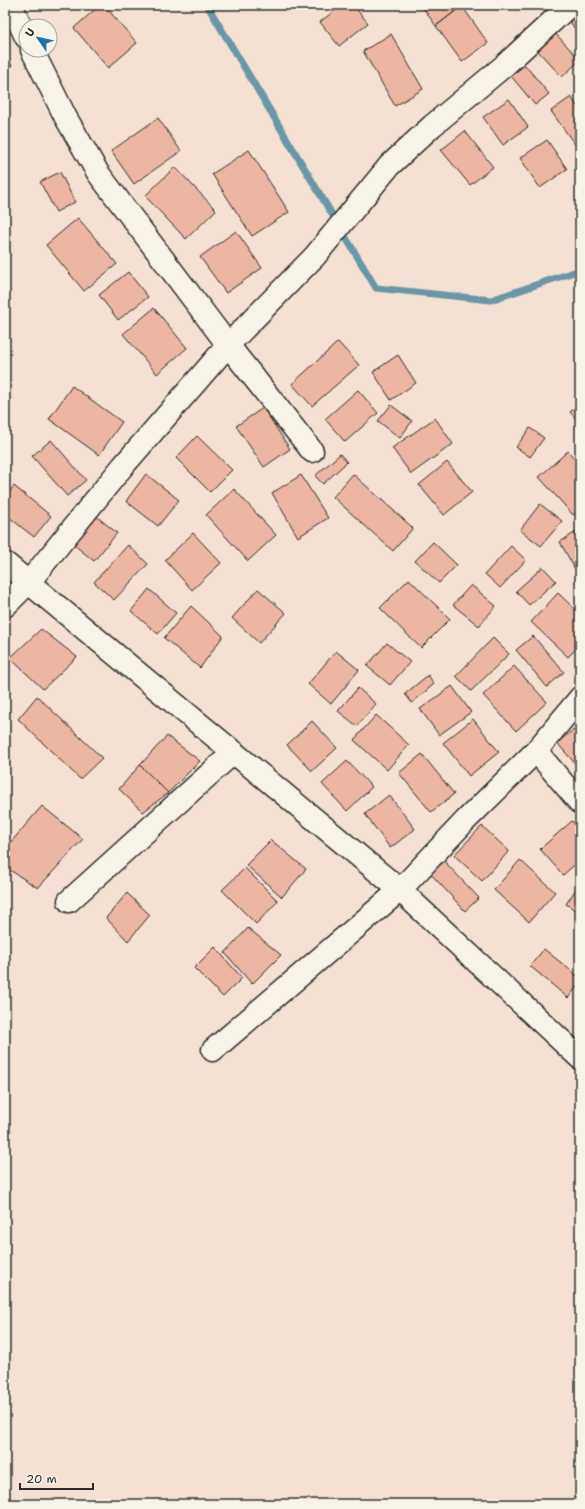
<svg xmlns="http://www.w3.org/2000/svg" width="585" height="1509" viewBox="0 0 585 1509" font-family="'Shantell Sans',sans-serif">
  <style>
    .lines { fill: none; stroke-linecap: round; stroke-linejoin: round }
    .stream { stroke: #6a96a5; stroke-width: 7 }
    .building { fill: #edb6a2; stroke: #2b2b2b }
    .minor-casing { stroke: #2b2b2b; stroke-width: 25 }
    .minor { stroke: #f7f3e8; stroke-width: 22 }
  </style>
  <rect width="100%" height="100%" fill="#f4e1d3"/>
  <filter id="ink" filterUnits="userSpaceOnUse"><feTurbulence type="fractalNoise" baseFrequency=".025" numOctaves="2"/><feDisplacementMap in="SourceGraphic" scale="8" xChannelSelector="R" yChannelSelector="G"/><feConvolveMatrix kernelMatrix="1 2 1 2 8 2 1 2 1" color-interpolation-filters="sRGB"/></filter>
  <g filter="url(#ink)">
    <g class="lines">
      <path class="stream" d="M207 5 376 288 491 300 580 270"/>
    </g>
    <path class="building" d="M100 5H104L137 43 108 68 74 28Z
      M342 5H353L368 23 339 46 320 22Z
      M421 5H461L462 6 436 26Z
      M462 6 488 43 462 62 436 26Z
      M580 6V37L566 15Z
      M555 33 580 60 562 77 537 50Z
      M391 34 423 89 395 106 363 51Z
      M5 52 12 66 5 70Z
      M525 65 549 94 535 105 511 76Z
      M571 97 580 110V144L576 146 551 111Z
      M509 99 528 127 503 145 483 117Z
      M158 118 181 151 134 184 111 151Z
      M465 131 493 167 470 185 441 150Z
      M547 140 567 169 540 188 520 158Z
      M249 150 289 212 252 236 212 174Z
      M175 167 216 210 186 239 145 196Z
      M60 172 75 202 56 212 40 182Z
      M78 218 117 264 84 291 46 245Z
      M236 231 262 268 226 293 200 257Z
      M128 272 148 297 118 320 99 295Z
      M154 308 187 348 157 374 123 334Z
      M338 342 359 365 312 406 292 384Z
      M398 355 416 383 391 400 373 372Z
      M72 386 122 422 99 455 49 419Z
      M358 390 378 413 345 442 325 419Z
      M580 404V423L570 412Z
      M391 405 412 421 400 438 378 421Z
      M263 408 290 449 264 467 236 426Z
      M435 418 453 444 411 474 392 448Z
      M530 428 544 438 530 457 516 447Z
      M197 436 232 470 210 492 176 458Z
      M51 440 86 480 67 496 32 456Z
      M568 451 580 465V509L573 515 539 477Z
      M340 454 347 462 323 484 315 476Z
      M447 462 472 492 444 515 419 485Z
      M146 474 179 500 158 526 126 501Z
      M353 474 413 528 393 551 333 497Z
      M301 475 328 518 298 537 272 493Z
      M14 486 51 516 34 537 5 514V498Z
      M234 489 276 535 248 561 206 515Z
      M540 504 562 521 541 546 520 530Z
      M96 516 117 533 94 561 73 544Z
      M576 532 580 538V568L576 571 560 542Z
      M193 533 221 563 192 590 165 560Z
      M433 542 457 565 439 583 415 561Z
      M128 545 148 564 114 600 94 582Z
      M511 546 526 560 500 588 485 574Z
      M543 567 556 581 529 605 516 591Z
      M409 579 450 619 421 648 380 608Z
      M471 585 496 606 479 626 453 605Z
      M149 589 176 613 158 634 131 611Z
      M258 589 286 613 259 643 232 618Z
      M558 593 580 614V645L568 657 531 622Z
      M191 606 223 636 200 668 164 638Z
      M41 629 77 657 43 689 10 658Z
      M533 636 564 672 547 687 516 650Z
      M493 638 509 654 471 691 456 676Z
      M387 643 410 662 390 685 367 666Z
      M336 651 359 670 331 704 308 684Z
      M514 666 547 702 516 731 483 695Z
      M428 675 434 684 412 703 405 694Z
      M452 686 471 712 439 735 420 709Z
      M358 688 376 704 357 726 338 711Z
      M37 696 102 758 80 779 18 719Z
      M376 715 409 745 387 770 354 740Z
      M473 719 499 752 469 776 443 743Z
      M312 721 337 748 312 771 287 745Z
      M573 730 580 738V769L557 743Z
      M167 736 200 761 168 793 140 765Z
      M422 754 454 794 431 812 399 773Z
      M347 761 372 787 347 811 322 784Z
      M140 765 168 793 143 812 119 789Z
      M389 795 415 829 390 848 365 814Z
      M42 806 83 839 38 888 5 867V849Z
      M572 821 580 830V860L563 875 540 849Z
      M482 826 509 851 482 881 454 855Z
      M271 840 306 869 282 897 246 865Z
      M520 860 555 892 529 922 494 890Z
      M444 861 479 898 465 911 430 873Z
      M245 868 278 901 256 924 222 890Z
      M580 883V913L566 904Z
      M127 893 150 915 128 941 106 918Z
      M248 928 281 955 252 984 225 953Z
      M215 947 242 978 223 997 194 968Z
      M544 949 580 978V983L568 998 530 966Z"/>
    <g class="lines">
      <defs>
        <path id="minor" d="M11 5 26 37
          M32 50 66 118 98 173 228 345 312 451
          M5 563 400 890 580 1058
          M5 606 29 582 123 466 228 345 315 256 390 165 432 126 505 65 570 5
          M536 751 580 803
          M69 901 234 752
          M213 1050 400 890 466 820 536 751 580 698"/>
      </defs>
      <use href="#minor" class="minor-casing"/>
      <use href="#minor" class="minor"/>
    </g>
  </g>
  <rect width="585" height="1509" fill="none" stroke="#f7f3e8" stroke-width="20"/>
  <rect x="10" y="10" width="565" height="1489" fill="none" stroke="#2b2b2b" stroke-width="1.5" filter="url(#ink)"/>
  <g transform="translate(38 38) rotate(304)"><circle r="19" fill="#f7f3e8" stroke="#a5a39c"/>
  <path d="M0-3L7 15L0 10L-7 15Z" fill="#1f6fb2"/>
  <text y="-6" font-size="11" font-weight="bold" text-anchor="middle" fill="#2b2b2b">U</text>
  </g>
  <path d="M20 1483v6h73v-6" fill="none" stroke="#2b2b2b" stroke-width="2"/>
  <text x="26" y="1483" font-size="12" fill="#2b2b2b" stroke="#f7f3e8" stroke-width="3" paint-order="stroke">20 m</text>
</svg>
